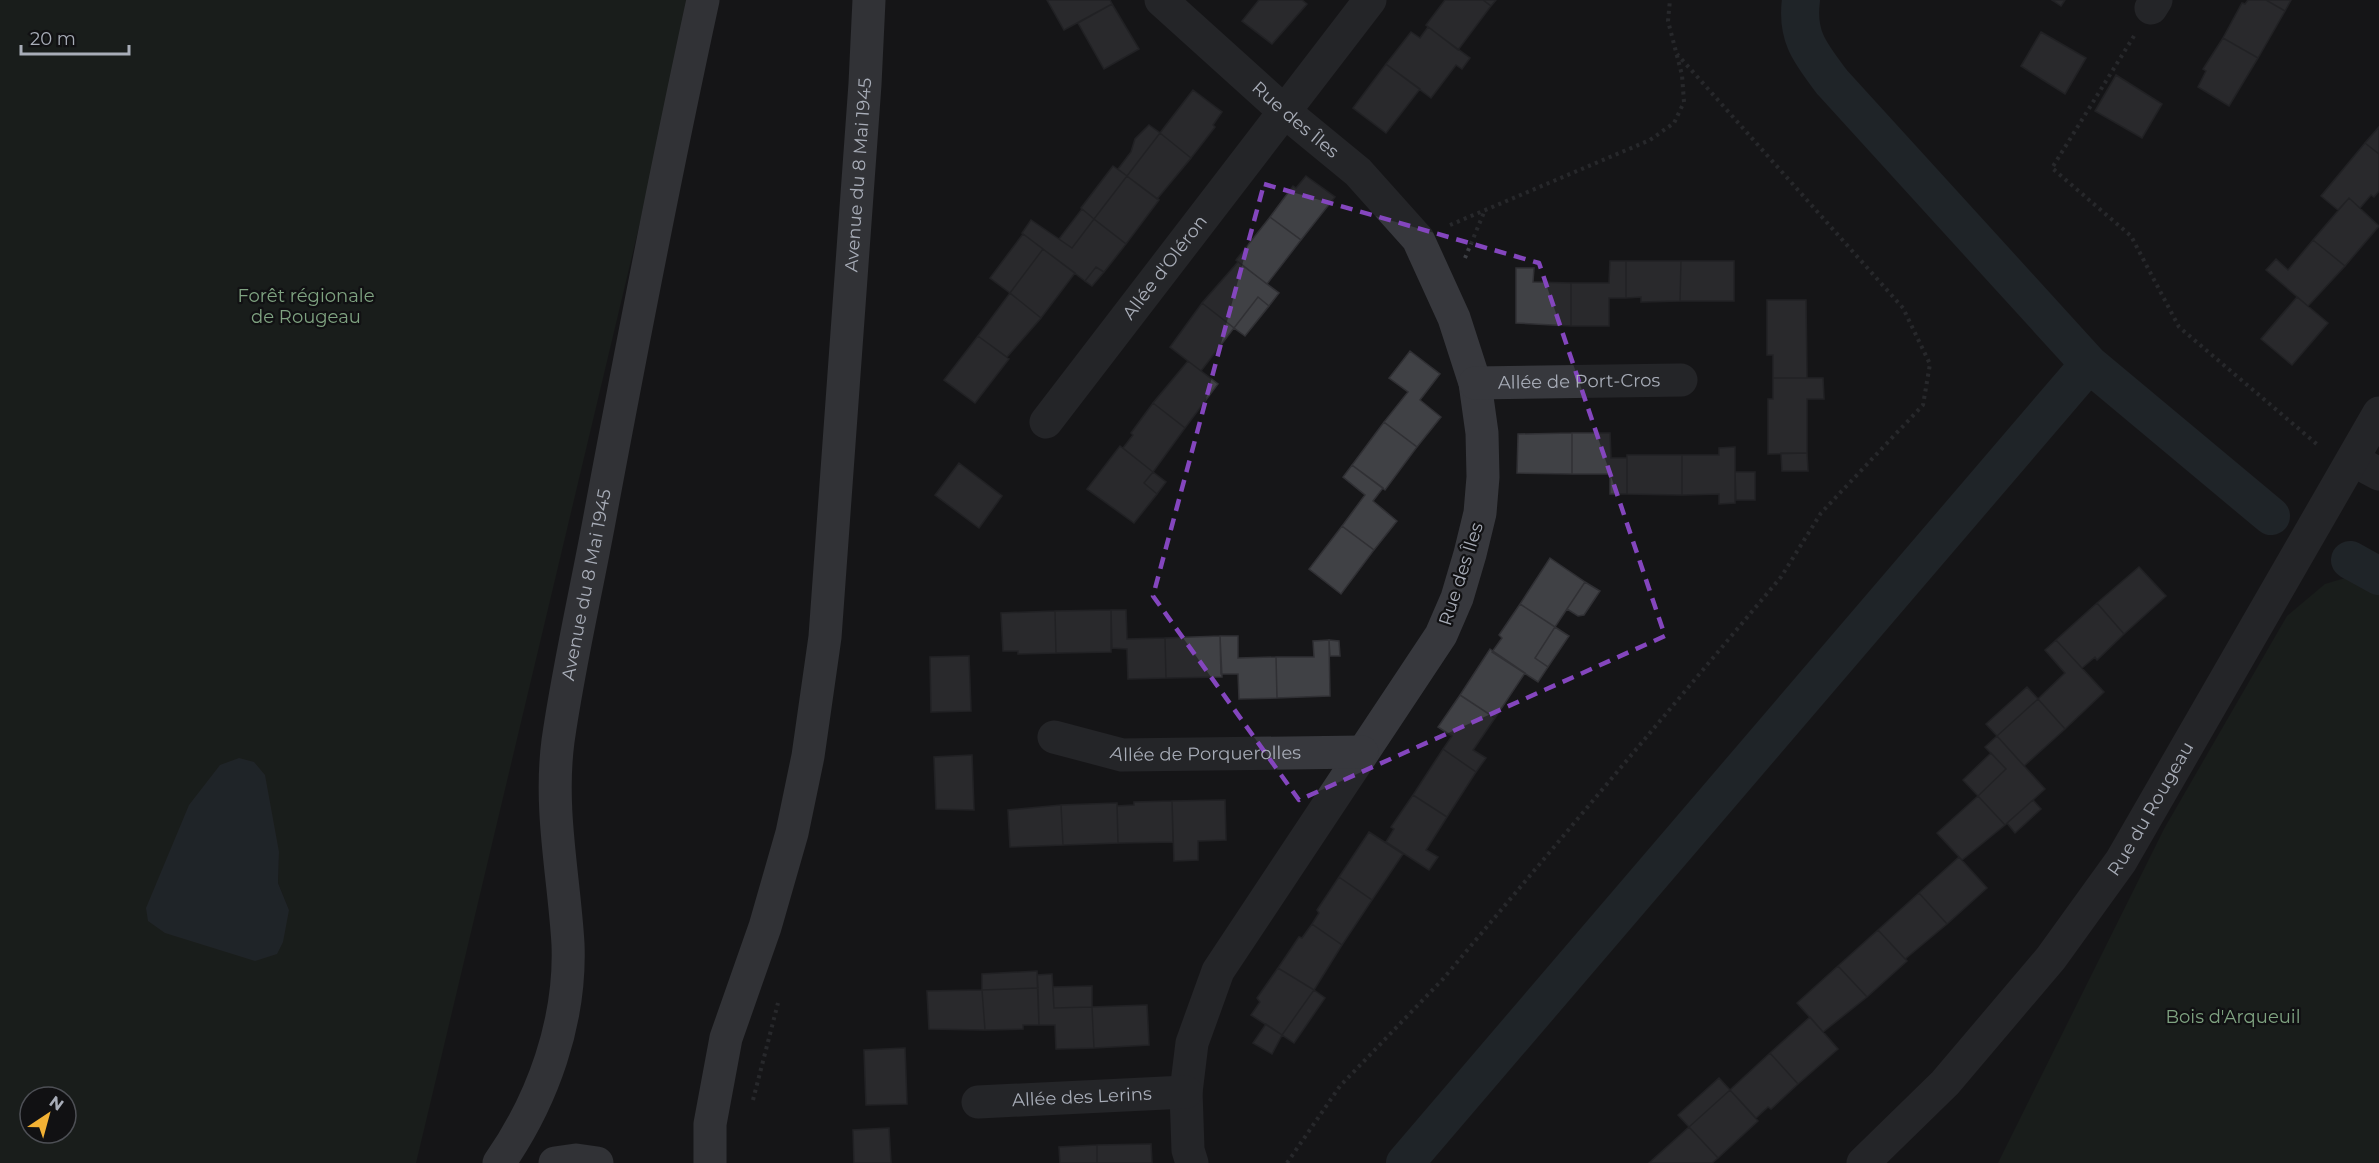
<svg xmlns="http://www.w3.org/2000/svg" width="2379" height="1163" viewBox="0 0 2379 1163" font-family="Montserrat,sans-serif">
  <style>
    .green { fill: #1e261f; fill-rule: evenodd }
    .water { fill: #2c353c }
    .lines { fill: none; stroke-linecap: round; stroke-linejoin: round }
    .canal { stroke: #2c353c; stroke-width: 38 }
    .building { fill: #404145; stroke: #303034; stroke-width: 1.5 }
    .path { stroke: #3d3f44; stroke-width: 4; stroke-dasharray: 3 4.5; stroke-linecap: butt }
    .minor { stroke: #37383d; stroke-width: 33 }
    .major { stroke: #53555c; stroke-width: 33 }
    .marked { fill: none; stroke: #8446be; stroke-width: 4.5; stroke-dasharray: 12 8; stroke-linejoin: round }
    .labels { text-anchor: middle; stroke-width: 4.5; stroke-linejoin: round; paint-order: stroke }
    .street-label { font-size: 18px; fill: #a8adb8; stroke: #111113 }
    .park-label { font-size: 18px; fill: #7fa381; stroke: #111113 }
  </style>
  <rect width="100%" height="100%" fill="#161618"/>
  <path class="green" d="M0 0H693L416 1163H0ZM279 852 278 883 289 910 165 933ZM30 1097H66V1133H30Z
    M2379 568V1163H1998L2164 829 2287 616 2325 584Z"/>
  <path class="water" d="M239 758 254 762 265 775 279 852 278 883 289 910 283 942 277 954 255 961 165 933 148 921 146 908 189 805 220 765Z"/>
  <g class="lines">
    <path class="canal" d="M1801 0C1796 37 1811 54 1832 82L2089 364 2271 516
      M2350 560 2379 576
      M1405 1163 2089 364"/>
  </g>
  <path class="building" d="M1047 0H1110L1112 4 1064 30Z
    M1259 0H1302L1307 4 1272 44 1242 21Z
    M1445 0H1483L1491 6 1458 50 1426 25Z
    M1483 0H1496L1491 6Z
    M2052 0H2065L2061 6Z
    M2248 0H2266L2285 11 2258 58 2223 38 2242 3 2245 4Z
    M2266 0H2291L2285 11Z
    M1112 4 1139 49 1104 69 1078 23Z
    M1428 27 1470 58 1462 69 1456 65 1431 98 1386 64 1411 32 1420 38Z
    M2041 32 2086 58 2065 94 2021 66Z
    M2223 38 2258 58 2229 106 2198 87 2206 71 2203 69Z
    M1386 64 1420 89 1386 133 1353 108Z
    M2116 75 2162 104 2142 138 2095 111Z
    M1193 90 1222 112 1213 125 1215 127 1191 158 1160 133Z
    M1149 125 1160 133 1127 176 1118 169 1131 152 1135 139Z
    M2379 127V154L2365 143Z
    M1160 133 1191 158 1157 199 1127 176Z
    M2365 143 2379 154V191L2374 197 2371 195 2360 208 2349 198 2338 210 2321 196Z
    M1113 166 1127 176 1094 219 1081 208Z
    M1127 176 1159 200 1126 244 1094 219Z
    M1306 176 1335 197 1301 240 1270 217 1293 186 1296 188Z
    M2349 198 2379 226 2345 266 2313 240Z
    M1082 209 1094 219 1072 248 1059 239Z
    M1270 217 1301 240 1267 284 1236 260Z
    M1094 219 1126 244 1104 272 1096 267 1085 281 1022 233 1031 220 1072 248Z
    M1023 234 1043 249 1010 293 990 278Z
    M2313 240 2345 266 2308 306 2266 270 2276 259 2288 270Z
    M1043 249 1075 273 1041 318 1010 293Z
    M1610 261H1626V298H1609V326H1571V283H1609Z
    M1626 261H1681L1680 301 1641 302V297L1626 298Z
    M1681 261H1734V301H1680Z
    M1238 262 1279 293 1269 306 1258 297 1234 328 1202 303Z
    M1096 267 1104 272 1092 286 1085 281Z
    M1516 268H1534L1533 282 1571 283V326L1516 323Z
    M1010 293 1041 318 1007 357 978 336Z
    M1258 297 1269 306 1245 336 1234 328Z
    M2297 297 2328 323 2292 365 2261 339Z
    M1767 300H1806L1807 378H1773V355H1767Z
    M1202 303 1234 328 1201 371 1170 347Z
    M978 336 1009 359 975 403 944 380Z
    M1410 351 1440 374 1420 400 1441 417 1417 447 1384 422 1408 392 1389 378Z
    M1188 361 1218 384 1185 428 1153 403Z
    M1773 378H1823L1824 399H1807V453L1768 454V399H1773Z
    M1153 403 1185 428 1153 472 1123 448 1133 435 1131 433Z
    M1384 422 1417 447 1385 490 1352 465Z
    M1572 433V474L1517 473 1518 434Z
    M1572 433H1610L1611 458H1627V494H1610V474H1572Z
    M1120 446 1153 472 1144 483 1157 494 1134 523 1087 489Z
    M1735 447V503L1719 504V494L1682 495V455H1719V448Z
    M1781 453H1807L1808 471H1782Z
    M1627 455H1682V495L1627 494Z
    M959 463 1002 496 979 528 935 495Z
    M1352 465 1383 488 1373 501 1397 521 1374 550 1342 526 1365 495 1343 477Z
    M1153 472 1166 482 1157 494 1144 483Z
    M1735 472H1755V500H1736Z
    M1342 526 1374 550 1341 594 1309 569Z
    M1550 558 1585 582 1555 627 1520 604Z
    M2139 567 2166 596 2124 634 2097 603Z
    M1585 582 1600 591 1584 615 1578 616 1567 609Z
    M2097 603 2124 634 2097 660 2095 657 2082 668 2056 640Z
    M1520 604 1555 627 1535 658 1548 667 1538 682 1492 652 1502 638 1499 635Z
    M1111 610V652L1056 653 1055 611Z
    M1111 610H1126L1127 639 1165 638 1166 678 1128 679 1127 649 1112 648Z
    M1055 611 1056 653 1018 654V651H1003L1001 613Z
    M1555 627 1569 636 1548 667 1535 658Z
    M1220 636H1238V658L1276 657 1277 698 1239 699 1238 674H1221Z
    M1220 636 1222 677 1166 678 1165 638Z
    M1329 640 1339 641 1340 656H1330Z
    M1329 640 1330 696 1277 698 1276 657H1314L1313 641Z
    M2056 640 2104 692 2065 729 2038 699 2065 673 2045 650Z
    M1490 649 1525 673 1495 718 1460 695Z
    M969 656 971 711 931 712 930 657Z
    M2027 687 2038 699 1997 736 1986 724Z
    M1460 695 1495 718 1473 750 1486 758 1476 772 1443 749 1452 736 1438 727Z
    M2038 699 2065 729 2024 766 1997 736Z
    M1997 736 2045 789 2005 825 1978 796 2006 769 1985 747Z
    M1443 749 1476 772 1447 817 1413 795Z
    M1991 753 2006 769 1978 796 1963 780Z
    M972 755 974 810 936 809 934 757Z
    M1413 795 1447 817 1426 850 1438 857 1429 870 1386 842 1394 829 1391 827Z
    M1978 796 2005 825 1962 860 1937 833Z
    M1225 800 1226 840 1198 841V860L1174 861 1172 801Z
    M2033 800 2041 809 2015 833 2007 823Z
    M1172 801 1173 842 1118 843 1117 806 1134 805V802Z
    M1117 803 1118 843 1063 845 1061 805Z
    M1061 805 1063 845 1010 847 1008 810Z
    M1369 832 1403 854 1372 900 1339 877Z
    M1959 857 1987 888 1947 924 1919 893Z
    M1339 877 1372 900 1342 945 1312 924 1319 913 1317 910Z
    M1919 893 1947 924 1905 959 1878 930Z
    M1312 924 1342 945 1314 990 1278 968 1299 937 1302 938Z
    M1878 930 1907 961 1867 997 1838 966Z
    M1838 966 1867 997 1823 1032 1797 1003Z
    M1278 968 1314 990 1282 1035 1251 1015 1260 1002 1257 998Z
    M1037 971 1038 988 982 990V974Z
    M1052 974 1054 1008 1092 1007 1094 1048 1056 1049 1055 1025H1039L1037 975Z
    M1092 986V1007L1054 1008 1053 987Z
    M1038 988 1039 1025H1023V1029L985 1030 982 990Z
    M982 990 985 1030 929 1029 927 991Z
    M1314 990 1325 998 1294 1043 1282 1035Z
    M1147 1005 1149 1045 1094 1048 1092 1007Z
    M1810 1017 1838 1049 1798 1084 1770 1053Z
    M1266 1024 1282 1035 1272 1054 1253 1043Z
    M905 1048 907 1104 866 1105 864 1050Z
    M1770 1053 1798 1084 1771 1109 1768 1107 1756 1118 1730 1090Z
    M1719 1078 1730 1090 1689 1127 1678 1115Z
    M1730 1090 1758 1121 1718 1158 1689 1127Z
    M1689 1127 1718 1158 1712 1163H1649Z
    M889 1128 891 1163H854L853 1130Z
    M1151 1144 1152 1163H1097V1145Z
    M1097 1145V1163H1060L1059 1147Z"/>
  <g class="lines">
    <path class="path" d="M2134 36 2052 168 2131 236 2179 327 2319 446
      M1450 225 1650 140 1674 123 1684 102 1682 75 1668 21 1670 0
      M1465 258 1485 210
      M753 1100 778 1003
      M1287 1163 1340 1086 1443 979 1781 577 1821 513 1923 405 1930 364 1903 308 1677 54"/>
    <g class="minor">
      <path id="s1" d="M1161 0 1285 112 1358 172 1418 239 1454 318 1475 383 1482 433 1483 477 1480 513 1470 554 1457 598 1441 635 1218 971 1192 1043 1186 1092 1188 1150 1192 1163"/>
      <path d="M2151 8 2156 0"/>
      <path id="s2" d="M1475 383 1681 380"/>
      <path id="s3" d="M1046 422 1370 0"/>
      <path d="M2353 460 2379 474"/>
      <path id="s4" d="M1054 737 1122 755 1362 752"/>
      <path id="s5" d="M978 1102 1186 1092"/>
      <path id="s6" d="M1863 1163 1945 1083 2051 958 2121 861 2379 413"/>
    </g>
    <g class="major">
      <path id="s7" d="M499 1163C543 1100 571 1021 568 944 564 876 549 810 558 741 569 664 587 588 601 511 633 340 666 170 703 0"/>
      <path d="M555 1163 576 1160 597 1163"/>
      <path id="s8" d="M710 1163V1124L726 1038 765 927 792 833 808 756 825 637 865 84 869 0"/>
    </g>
  </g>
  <path d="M0 0H2379V1163H0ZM1264 184 1539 263 1665 636 1299 800 1153 596Z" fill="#161618" fill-opacity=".55" fill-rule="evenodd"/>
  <path class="marked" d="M1264 184 1539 263 1665 636 1299 800 1153 596Z"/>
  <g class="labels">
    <g class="street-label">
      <text dy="6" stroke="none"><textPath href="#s1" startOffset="180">Rue des Îles</textPath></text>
      <text dy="6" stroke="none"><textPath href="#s8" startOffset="1004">Avenue du 8 Mai 1945</textPath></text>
      <text dy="6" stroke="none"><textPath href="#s3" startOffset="195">Allée d'Oléron</textPath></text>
      <text dy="6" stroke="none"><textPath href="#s2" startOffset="104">Allée de Port-Cros</textPath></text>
      <text transform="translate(1461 574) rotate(-72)" y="6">Rue des Îles</text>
      <text dy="6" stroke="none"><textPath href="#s7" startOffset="596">Avenue du 8 Mai 1945</textPath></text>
      <text dy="6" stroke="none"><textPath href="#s4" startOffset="154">Allée de Porquerolles</textPath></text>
      <text dy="6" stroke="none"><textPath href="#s6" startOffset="458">Rue du Rougeau</textPath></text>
      <text dy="6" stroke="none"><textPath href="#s5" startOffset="104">Allée des Lerins</textPath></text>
    </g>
    <g class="park-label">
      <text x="306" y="302">Forêt régionale<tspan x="306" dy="21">de Rougeau</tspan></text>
      <text x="2233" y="1023">Bois d'Arqueuil</text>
    </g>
  </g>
  <g transform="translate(48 1115) rotate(36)"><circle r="28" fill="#111113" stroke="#4d4f55" stroke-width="1.5"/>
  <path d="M0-4.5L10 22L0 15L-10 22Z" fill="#f2b134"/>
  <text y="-9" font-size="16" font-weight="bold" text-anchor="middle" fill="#a8adb8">N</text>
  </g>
  <path d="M21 45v9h108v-9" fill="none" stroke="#a8adb8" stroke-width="3"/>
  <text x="30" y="45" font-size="18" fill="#a8adb8" stroke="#111113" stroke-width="4.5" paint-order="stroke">20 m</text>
</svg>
